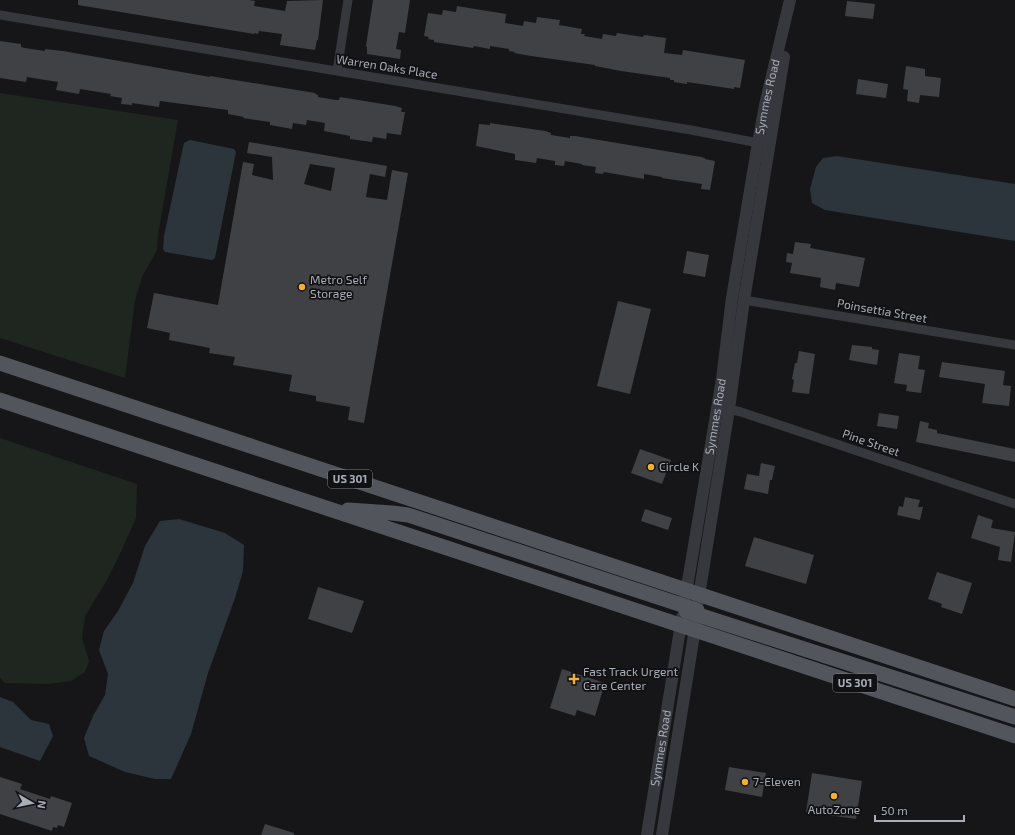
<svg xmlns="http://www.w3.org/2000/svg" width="1015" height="835" viewBox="0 0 1015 835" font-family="'Exo 2',sans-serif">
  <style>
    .green { fill: #1e261f }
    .water { fill: #2c353c }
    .building { fill: #404145; fill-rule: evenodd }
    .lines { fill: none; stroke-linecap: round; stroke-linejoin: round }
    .minor { stroke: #37383d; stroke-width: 9 }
    .tertiary { stroke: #37383d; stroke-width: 12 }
    .primary { stroke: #53555c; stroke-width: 15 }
    .poi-dot { fill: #f2b134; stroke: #111113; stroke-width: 1.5 }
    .labels { text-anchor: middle; stroke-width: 3.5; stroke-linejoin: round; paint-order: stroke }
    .shield { fill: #111113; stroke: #7b7e86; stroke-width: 1 }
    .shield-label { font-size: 11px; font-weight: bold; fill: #a8adb8 }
    .street-label { font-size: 12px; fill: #a8adb8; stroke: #111113 }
    .poi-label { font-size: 12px; fill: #a8adb8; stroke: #111113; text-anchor: start }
  </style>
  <rect width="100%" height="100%" fill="#161618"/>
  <path class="green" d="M0 93 178 120 158 235 157 250 142 277 135 301 125 378 0 338Z
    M0 438 137 484 136 518 119 556 108 578 85 616 82 638 89 661 85 672 71 681 48 684 5 683 0 678Z"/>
  <path class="water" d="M190 140 234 149 236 152 215 258 212 260 165 252 163 249 164 236 183 147 184 143Z
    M837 156 1015 184V241L825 210 812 203 810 189 816 167 823 158Z
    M179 519 225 533 244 545 243 571 235 598 208 673 191 734 171 779H155L125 772 89 756 84 738 93 716 105 695 108 674 99 650 104 631 118 611 133 583 145 546 160 521Z
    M0 697 13 702 31 720 49 724 53 736 40 761 0 747Z"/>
  <path class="building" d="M78 0H249L255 1 254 6 285 11 287 1 323 0 318 40H317L315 50 280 45 282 34 259 31 258 34 254 33V34L78 5Z
    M373 0H410L405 33 399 32 396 49 401 50 400 59 367 54V47L366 46Z
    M847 1 875 4 873 19 845 16Z
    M457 6 506 14 505 23 523 26 524 21 536 23 537 17 560 20 559 25 582 29 581 34H585L584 36 602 39 603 34 616 36 617 33 643 37 644 35 666 38 664 53 682 55 683 50 745 60 740 88 734 87V89L687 82V84L674 82V80H670V78L621 71 595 66V65L531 56 514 53 515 52 509 51V49L490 46V49L474 46 473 48 434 42V40L428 39 429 37 424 36 428 13 442 15 443 10 456 12Z
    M0 41 21 44V47L25 48 45 51V49L63 51 210 77V76L315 93V94L318 95V97L336 100H339L340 97 395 106 402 108 401 112H405L401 135 387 133 386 139 373 137 372 142 350 139V136L324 131 325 123 307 120 306 125 293 123 292 129 270 125V122L243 118 244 117 228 114V110L160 101 159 107 132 103V105L121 104 122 98 110 96 111 94 80 89 79 94 56 90 58 82 27 77 26 82 0 78Z
    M906 66 925 69V76L941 78 939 97 920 95 919 103 907 101 908 90 903 89Z
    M858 79 888 84 886 98 856 94Z
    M490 123 545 131 551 133V135L570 138V136H575L701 157 705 158V159L715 161 710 190 701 189 702 184 662 178V177L644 174V179L604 172 603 174 595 173 596 167 582 165V164L565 161 564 166 555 165V161L537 158 536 163 515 160V154L476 146 479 124 490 125Z
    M249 142 387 166 385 177 370 174 366 197 387 200 392 170 408 173 364 423 348 420 350 407 316 401V396L289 391 292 375 233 365 235 357 209 353 210 348 169 340 170 333 147 328 154 293 218 305 243 162 254 164 252 175 273 180 272 157 247 153ZM310 164 335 168 331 191 304 184Z
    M795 242 811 244 810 248 865 258 859 287 836 283 835 290 820 287 821 278 790 273 792 263 786 262 787 253 793 254Z
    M687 251 709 255 705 277 683 273Z
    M618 301 651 309 630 394 597 386Z
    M852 345 872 347V349L879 350 877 365 849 360Z
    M799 351 815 354 809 394 792 392 794 380 792 379 795 363H797Z
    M899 353 920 356 918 369 925 370 921 393 906 391 907 385 894 383Z
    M942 362 1005 371 1003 385 1011 386 1009 406 982 403 985 384 939 377Z
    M879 413 899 416 897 429 877 426Z
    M920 421 929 423 928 428 937 430V433L1015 449V462L916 442Z
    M640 449 671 460 662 484 631 473Z
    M761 463 775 466 772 480H770L768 494 744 489 747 474 759 476Z
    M905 497 920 500 918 507H923L920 520 897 515 899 506 903 507Z
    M645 509 672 518 668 530 641 521Z
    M978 515 993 520 991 528 1015 532 1011 562 998 560 1000 547 971 538Z
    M754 537 814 555 806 584 745 566Z
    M937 572 972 583 962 614 941 607 942 604 928 599Z
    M318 587 364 601 352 633 308 619Z
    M562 669 605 683 595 716 577 710 575 716 550 708Z
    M729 767 766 773 762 797 725 790Z
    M812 773 862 781 856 819 806 812Z
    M0 777 22 784 20 789 50 799 51 796 72 803 64 827 58 825 57 828 53 827 52 831 0 814Z
    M265 824 294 833V835H261Z"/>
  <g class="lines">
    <path class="minor" d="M0 15 691 130 764 144
      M337 71 348 0
      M744 300 1015 345
      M724 408 741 412 1015 504"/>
    <g class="tertiary">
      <path id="s1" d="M685 599 722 379 732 298 758 143 765 105 790 0"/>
      <path d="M698 602 729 409 744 300 784 57"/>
      <path id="s2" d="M647 835 682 617"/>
      <path d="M662 835 696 622"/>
    </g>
    <path class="primary" d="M0 363 1015 699
      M0 400 1015 736
      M348 510 392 513 408 515 697 610
      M686 611 1015 717"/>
  </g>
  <g class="poi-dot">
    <circle cx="302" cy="287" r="4"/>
    <circle cx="651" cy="467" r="4"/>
    <path d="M572 673h4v4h4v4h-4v4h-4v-4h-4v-4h4z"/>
    <circle cx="745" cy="782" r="4"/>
    <circle cx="834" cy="796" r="4"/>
  </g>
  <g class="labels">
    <g class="shield">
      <rect x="328" y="470" width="44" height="18" rx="3"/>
      <rect x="833" y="674" width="44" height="18" rx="3"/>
    </g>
    <g class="shield-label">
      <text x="350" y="483">US 301</text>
      <text x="855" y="687">US 301</text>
    </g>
    <g class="street-label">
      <text transform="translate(387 67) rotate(9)" y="4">Warren Oaks Place</text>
      <text dy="4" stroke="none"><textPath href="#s1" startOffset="509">Symmes Road</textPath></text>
      <text transform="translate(882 311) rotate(10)" y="4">Poinsettia Street</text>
      <text dy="4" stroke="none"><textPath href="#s1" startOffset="185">Symmes Road</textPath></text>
      <text transform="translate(871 443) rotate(19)" y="4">Pine Street</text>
      <text dy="4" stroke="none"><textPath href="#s2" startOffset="88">Symmes Road</textPath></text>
    </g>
    <g class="poi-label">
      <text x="310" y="284">Metro Self<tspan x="310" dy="14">Storage</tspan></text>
      <text x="659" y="471">Circle K</text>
      <text x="583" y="676">Fast Track Urgent<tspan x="583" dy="14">Care Center</tspan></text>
      <text x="753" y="786">7-Eleven</text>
      <text x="834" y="814" text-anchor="middle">AutoZone</text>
    </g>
  </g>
  <g transform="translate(32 803) rotate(99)" stroke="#111113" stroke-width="3" paint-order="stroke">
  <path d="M0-3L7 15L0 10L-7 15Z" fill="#a8adb8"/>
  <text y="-6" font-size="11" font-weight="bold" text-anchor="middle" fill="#a8adb8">N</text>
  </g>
  <path d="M875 815v6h89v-6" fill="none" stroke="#a8adb8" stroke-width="2"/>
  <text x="881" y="815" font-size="12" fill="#a8adb8" stroke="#111113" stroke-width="3" paint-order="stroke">50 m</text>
</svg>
